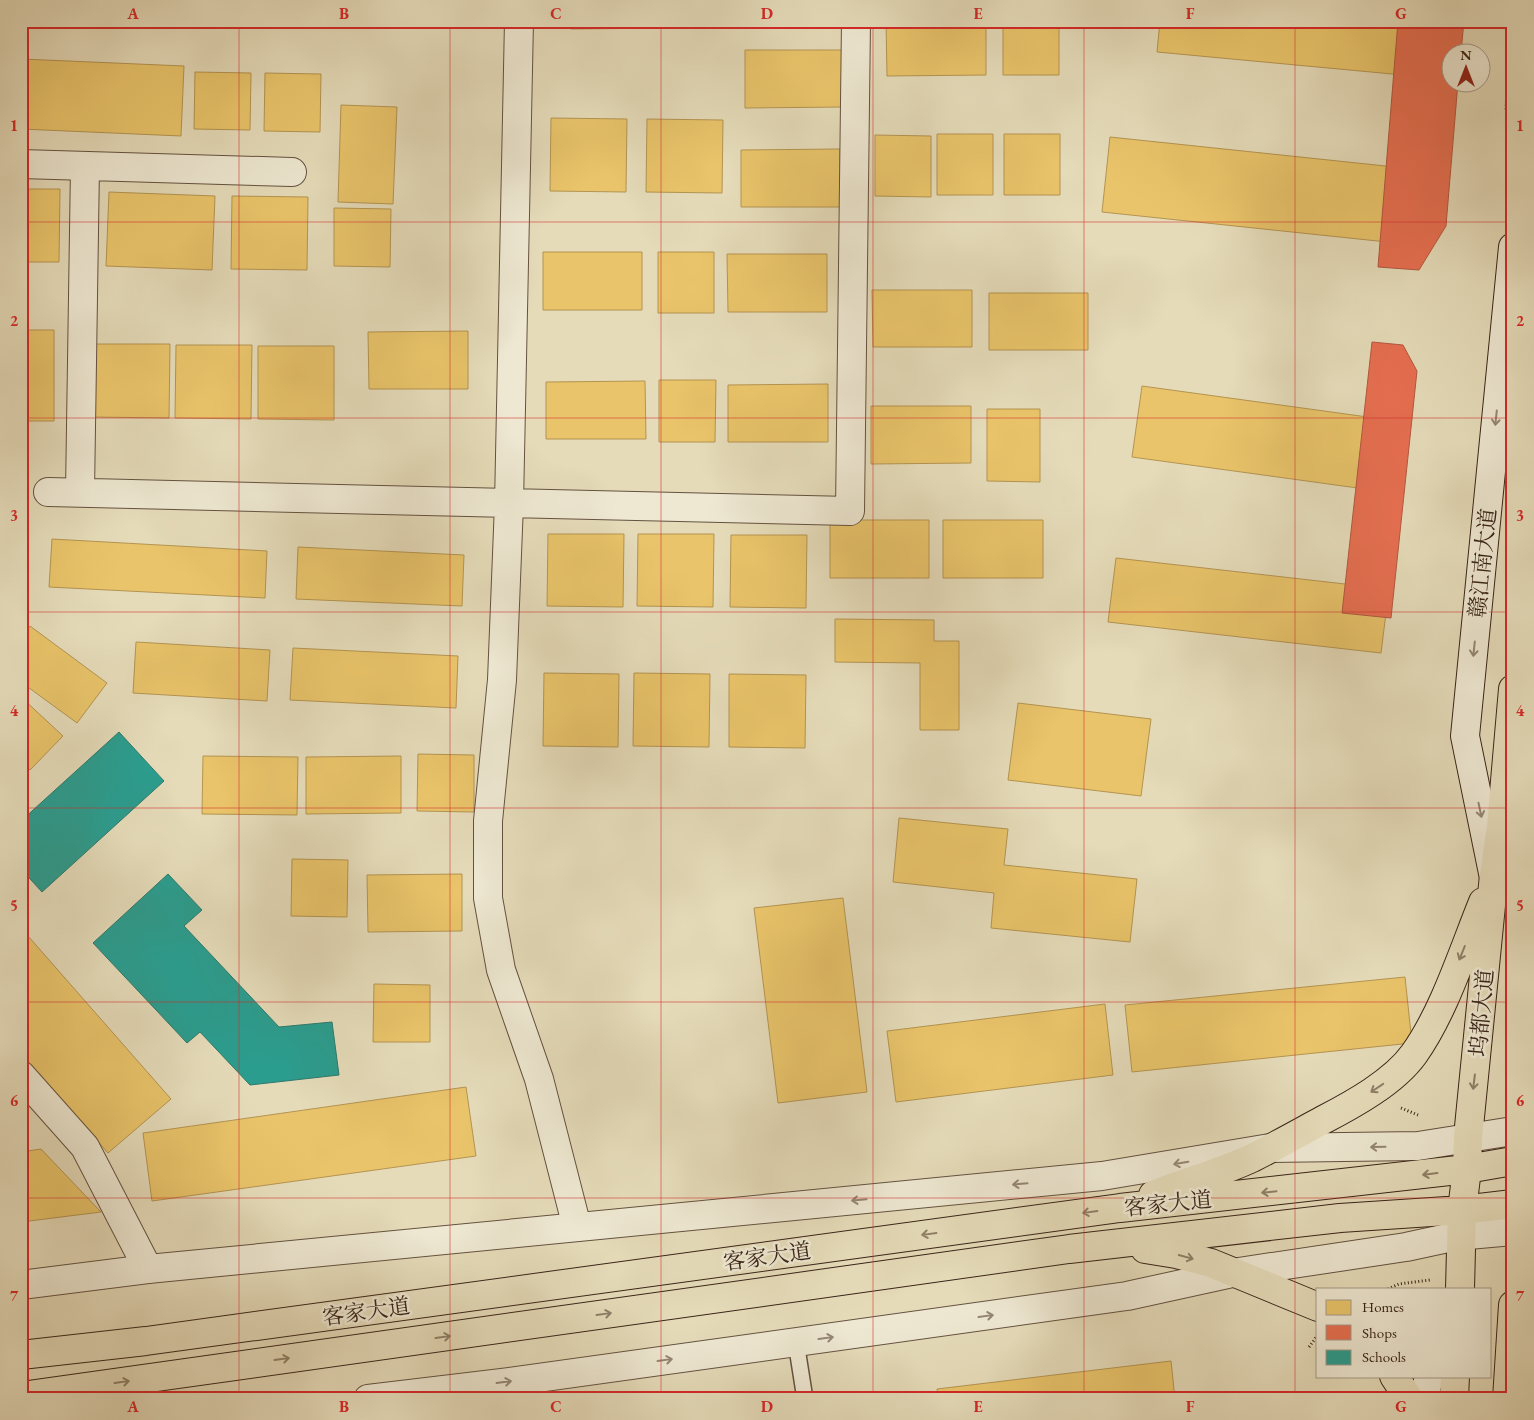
<svg xmlns="http://www.w3.org/2000/svg" width="1534" height="1420" viewBox="0 0 1534 1420" font-family="'EB Garamond','Noto Serif SC',serif">
  <style>
    .homes { fill: #e9c46a; stroke: #b49451 }
    .shops { fill: #e76f51; stroke: #b35840 }
    .schools { fill: #2a9d8f; stroke: #2e796b }
    .lines { fill: none; stroke-linecap: round; stroke-linejoin: round }
    .service-casing { stroke: #645240; stroke-width: 18 }
    .minor-casing { stroke: #645240; stroke-width: 30 }
    .tertiary-casing { stroke: #645240; stroke-width: 30 }
    .secondary-casing { stroke: #392418; stroke-width: 30 }
    .primary-casing { stroke: #392418; stroke-width: 30 }
    .path { stroke: #392418; stroke-width: 3; stroke-dasharray: 1 2.5; stroke-linecap: butt }
    .service { stroke: #eee8d2; stroke-width: 15 }
    .minor { stroke: #eee8d2; stroke-width: 28 }
    .tertiary { stroke: #eee8d2; stroke-width: 28 }
    .secondary { stroke: #eee8d2; stroke-width: 28 }
    .primary { stroke: #e5dbb9; stroke-width: 28 }
    .oneway { stroke: #948675 }
    .oneway2 { stroke: #8f8068 }
    .grid { fill: none; stroke: #d62828; stroke-width: 1; stroke-opacity: 0.55 }
    .labels { text-anchor: middle; stroke-width: 5; stroke-linejoin: round; paint-order: stroke }
    .street-label { font-size: 22px; fill: #392418; stroke: #eee8d2 }
    .neatline { fill: none; stroke: #d62828; stroke-width: 2 }
    .grid-label { font-size: 16px; text-anchor: middle; font-weight: bold; fill: #d62828 }
  </style>
  <rect width="100%" height="100%" fill="#e5dbb9"/>
  <filter id="stains"><feTurbulence type="fractalNoise" baseFrequency=".004" numOctaves="4"/><feColorMatrix values="0 0 0 0 .2 0 0 0 0 .09 0 0 0 0 .02 0 0 0 .5 -.17"/></filter>
  <radialGradient id="worn" r=".72"><stop offset=".6" stop-color="#630" stop-opacity="0"/><stop offset="1" stop-color="#630" stop-opacity=".3"/></radialGradient>
  <path class="homes" d="M571 21H671V28L571 29Z
    M683 21H739V26H683Z
    M886 21H986V75L887 76Z
    M1003 21H1059V75H1003Z
    M1160 21H1441L1435 78 1157 52Z
    M745 50H845V107L745 108Z
    M21 59 184 66 181 136 21 129Z
    M195 72 251 73 250 130 194 129Z
    M265 73 321 74 320 132 264 131Z
    M341 105 397 107 393 204 338 202Z
    M551 118 627 119 626 192 550 191Z
    M647 119 723 120 722 193 646 192Z
    M937 134H993V195H937Z
    M1004 134H1060V195H1004Z
    M875 135 931 136V197L875 196Z
    M1110 137 1433 171 1425 246 1102 212Z
    M840 149V207H741V150Z
    M21 189H60L59 262H21Z
    M109 192 215 196 212 270 106 266Z
    M232 196 308 197 307 270 231 269Z
    M334 208 391 209 390 267 334 266Z
    M543 252H642V310H543Z
    M658 252H714V313H658Z
    M727 254H827V312H728Z
    M872 290H972V347H873Z
    M989 293H1088V350H989Z
    M21 330H54V421H21Z
    M468 331V389H369L368 332Z
    M94 344H170L169 418 93 417Z
    M176 345H252L251 419 175 418Z
    M258 346H334V420L258 419Z
    M659 380H716L715 442H659Z
    M645 381 646 439H546V382Z
    M828 384V442H728V385Z
    M1142 386 1404 422 1394 493 1132 457Z
    M871 406H971V463L871 464Z
    M987 409H1040V482L987 481Z
    M830 520H929V578H830Z
    M943 520H1043V578H943Z
    M548 534H624L623 607 547 606Z
    M638 534H714L713 607 637 606Z
    M731 535H807L806 608 730 607Z
    M52 539 267 551 265 598 49 587Z
    M298 547 464 555 462 606 296 599Z
    M1116 558 1389 589 1381 653 1108 622Z
    M835 619 934 620V641H959V730H920V663L835 662Z
    M30 626 107 683 77 723 21 682V638Z
    M136 642 270 650 267 701 133 693Z
    M293 648 458 656 456 708 290 700Z
    M544 673 619 674 618 747 543 746Z
    M634 673 710 674 709 747 633 746Z
    M729 674 806 675 805 748 729 747Z
    M21 697 63 736 30 770 21 762Z
    M1018 703 1151 719 1141 796 1008 780Z
    M418 754 474 755V812L417 811Z
    M203 756 298 757 297 815 202 814Z
    M401 756V813L306 814V757Z
    M899 818 1008 829 1004 865 1137 879 1130 942 991 928 994 893 893 882Z
    M292 859 348 860 347 917 291 916Z
    M462 874V931L368 932 367 875Z
    M843 898 867 1092 778 1103 754 908Z
    M21 928 171 1099 108 1153 21 1054Z
    M1405 977 1412 1043 1132 1072 1125 1005Z
    M374 984 430 985V1042H373Z
    M1105 1004 1113 1075 896 1102 887 1031Z
    M466 1087 476 1156 152 1201 143 1133Z
    M41 1149 101 1212 21 1222V1152Z
    M1171 1361 1175 1399H938L937 1389Z"/>
  <path class="shops" d="M1398 21H1464L1461 52H1452V82H1458L1446 226 1419 270 1378 267Z
    M1372 342 1403 345 1417 371 1391 618 1342 613Z"/>
  <path class="schools" d="M119 732 164 781 42 892 21 869V821Z
    M168 874 202 910 184 926 279 1027 332 1022 339 1075 250 1085 200 1032 187 1043 93 943Z"/>
  <g class="lines">
    <defs>
      <path id="service" d="M796 1342 805 1399"/>
      <path id="minor" d="M519 21 509 504 502 680 488 821V898L501 970 539 1079 577 1227
        M21 164 292 172
        M48 492 850 511 856 21
        M80 492 85 166
        M21 1075 85 1147 148 1269"/>
      <path id="tertiary" d="M21 1285 148 1269 1102 1176 1270 1148 1418 1146 1513 1131
        M368 1399 502 1383 1127 1296 1232 1273 1406 1247 1457 1236 1513 1231
        M1424 1399 1429 1376"/>
      <path id="secondary" d="M1493 873 1465 736 1513 247"/>
      <path id="primary" d="M1153 1195C1185 1182 1220 1173 1252 1158 1276 1146 1299 1133 1323 1120 1352 1105 1394 1082 1414 1054 1444 1012 1463 951 1483 902
        M1145 1249 1176 1254 1211 1263 1318 1307
        M1460 1289 1462 1210 1467 1169 1468 1137 1494 875 1501 827 1513 689
        M21 1355 146 1341 1120 1208 1467 1169 1513 1161
        M1394 1376 1409 1399
        M21 1396 1069 1249 1340 1218 1462 1210 1513 1204
        M1454 1399 1455 1376
        M1507 1399 1513 1305"/>
    </defs>
    <use href="#service" class="service-casing"/>
    <use href="#minor" class="minor-casing"/>
    <use href="#tertiary" class="tertiary-casing"/>
    <use href="#secondary" class="secondary-casing"/>
    <use href="#primary" class="primary-casing"/>
    <path class="path" d="M1510 21 1506 110 1513 124
      M1401 1108 1418 1115
      M1388 1289 1399 1284 1430 1280
      M1309 1347 1317 1336"/>
    <use href="#service" class="service"/>
    <use href="#minor" class="minor"/>
    <use href="#tertiary" class="tertiary"/>
    <use href="#secondary" class="secondary"/>
    <use href="#primary" class="primary"/>
  </g>
  <defs><path id="oneway-shaft" d="M-6 0H5M1.5-3L5.5 0L1.5 3" fill="none" stroke-width="1.6" stroke-linecap="round" stroke-linejoin="round" transform="scale(1.25)"/></defs>
  <g class="oneway">
    <use href="#oneway-shaft" transform="translate(1496 418) rotate(96)"/>
    <use href="#oneway-shaft" transform="translate(1474 649) rotate(96)"/>
    <use href="#oneway-shaft" transform="translate(1480 810) rotate(78)"/>
    <use href="#oneway-shaft" transform="translate(1378 1147) rotate(179)"/>
    <use href="#oneway-shaft" transform="translate(1181 1163) rotate(170)"/>
    <use href="#oneway-shaft" transform="translate(1020 1184) rotate(175)"/>
    <use href="#oneway-shaft" transform="translate(859 1200) rotate(175)"/>
    <use href="#oneway-shaft" transform="translate(986 1316) rotate(-8)"/>
    <use href="#oneway-shaft" transform="translate(826 1338) rotate(-8)"/>
    <use href="#oneway-shaft" transform="translate(665 1360) rotate(-8)"/>
    <use href="#oneway-shaft" transform="translate(504 1382) rotate(-7)"/>
  </g>
  <g class="oneway2">
    <use href="#oneway-shaft" transform="translate(1462 953) rotate(112)"/>
    <use href="#oneway-shaft" transform="translate(1474 1082) rotate(97)"/>
    <use href="#oneway-shaft" transform="translate(1377 1088) rotate(146)"/>
    <use href="#oneway-shaft" transform="translate(1430 1174) rotate(173)"/>
    <use href="#oneway-shaft" transform="translate(1269 1192) rotate(174)"/>
    <use href="#oneway-shaft" transform="translate(1090 1212) rotate(172)"/>
    <use href="#oneway-shaft" transform="translate(929 1234) rotate(172)"/>
    <use href="#oneway-shaft" transform="translate(1186 1257) rotate(15)"/>
    <use href="#oneway-shaft" transform="translate(604 1314) rotate(-8)"/>
    <use href="#oneway-shaft" transform="translate(443 1337) rotate(-8)"/>
    <use href="#oneway-shaft" transform="translate(282 1359) rotate(-8)"/>
    <use href="#oneway-shaft" transform="translate(122 1382) rotate(-8)"/>
  </g>
  <path class="grid" d="M239 21V1399M450 21V1399M661 21V1399M873 21V1399M1084 21V1399M1295 21V1399M21 222H1513M21 418H1513M21 612H1513M21 808H1513M21 1002H1513M21 1198H1513"/>
  <g class="labels">
    <g class="street-label">
      <text transform="translate(1482 563) rotate(-84)" y="8">赣江南大道</text>
      <text transform="translate(1481 1013) rotate(-85)" y="8">坞都大道</text>
      <text transform="translate(1168 1203) rotate(-6)" y="8">客家大道</text>
      <text transform="translate(767 1256) rotate(-8)" y="8">客家大道</text>
      <text transform="translate(366 1311) rotate(-8)" y="8">客家大道</text>
    </g>
  </g>
  <rect width="1534" height="1420" fill="none" stroke="#e5dbb9" stroke-width="55"/>
  <rect x="1316" y="1288" width="175" height="90" fill="#eee8d2" stroke="#a69a88"/>
  <rect x="1326" y="1300" width="25" height="15" fill="#e9c46a" stroke="#a69a88"/>
  <text x="1362" y="1312" font-size="15" fill="#392418">Homes</text>
  <rect x="1326" y="1325" width="25" height="15" fill="#e76f51" stroke="#a69a88"/>
  <text x="1362" y="1338" font-size="15" fill="#392418">Shops</text>
  <rect x="1326" y="1350" width="25" height="15" fill="#2a9d8f" stroke="#a69a88"/>
  <text x="1362" y="1362" font-size="15" fill="#392418">Schools</text>
  <g transform="translate(1466 68)"><circle r="24" fill="#eee8d2" stroke="#a69a88"/>
  <path d="M0-4L9 19L0 12L-9 19Z" fill="#8f2418"/>
  <text y="-8" font-size="14" font-weight="bold" text-anchor="middle" fill="#392418">N</text>
  </g>
  <rect x="28" y="28" width="1478" height="1364" class="neatline"/>
  <g class="grid-label">
    <text x="133" y="19">A</text>
    <text x="344" y="19">B</text>
    <text x="556" y="19">C</text>
    <text x="767" y="19">D</text>
    <text x="978" y="19">E</text>
    <text x="1190" y="19">F</text>
    <text x="1401" y="19">G</text>
    <text x="14" y="131">1</text>
    <text x="1520" y="131">1</text>
    <text x="14" y="326">2</text>
    <text x="1520" y="326">2</text>
    <text x="14" y="521">3</text>
    <text x="1520" y="521">3</text>
    <text x="14" y="716">4</text>
    <text x="1520" y="716">4</text>
    <text x="14" y="911">5</text>
    <text x="1520" y="911">5</text>
    <text x="14" y="1106">6</text>
    <text x="1520" y="1106">6</text>
    <text x="14" y="1301">7</text>
    <text x="1520" y="1301">7</text>
    <text x="133" y="1412">A</text>
    <text x="344" y="1412">B</text>
    <text x="556" y="1412">C</text>
    <text x="767" y="1412">D</text>
    <text x="978" y="1412">E</text>
    <text x="1190" y="1412">F</text>
    <text x="1401" y="1412">G</text>
  </g>
  <rect width="100%" height="100%" filter="url(#stains)"/>
  <rect width="100%" height="100%" fill="url(#worn)"/>
</svg>
